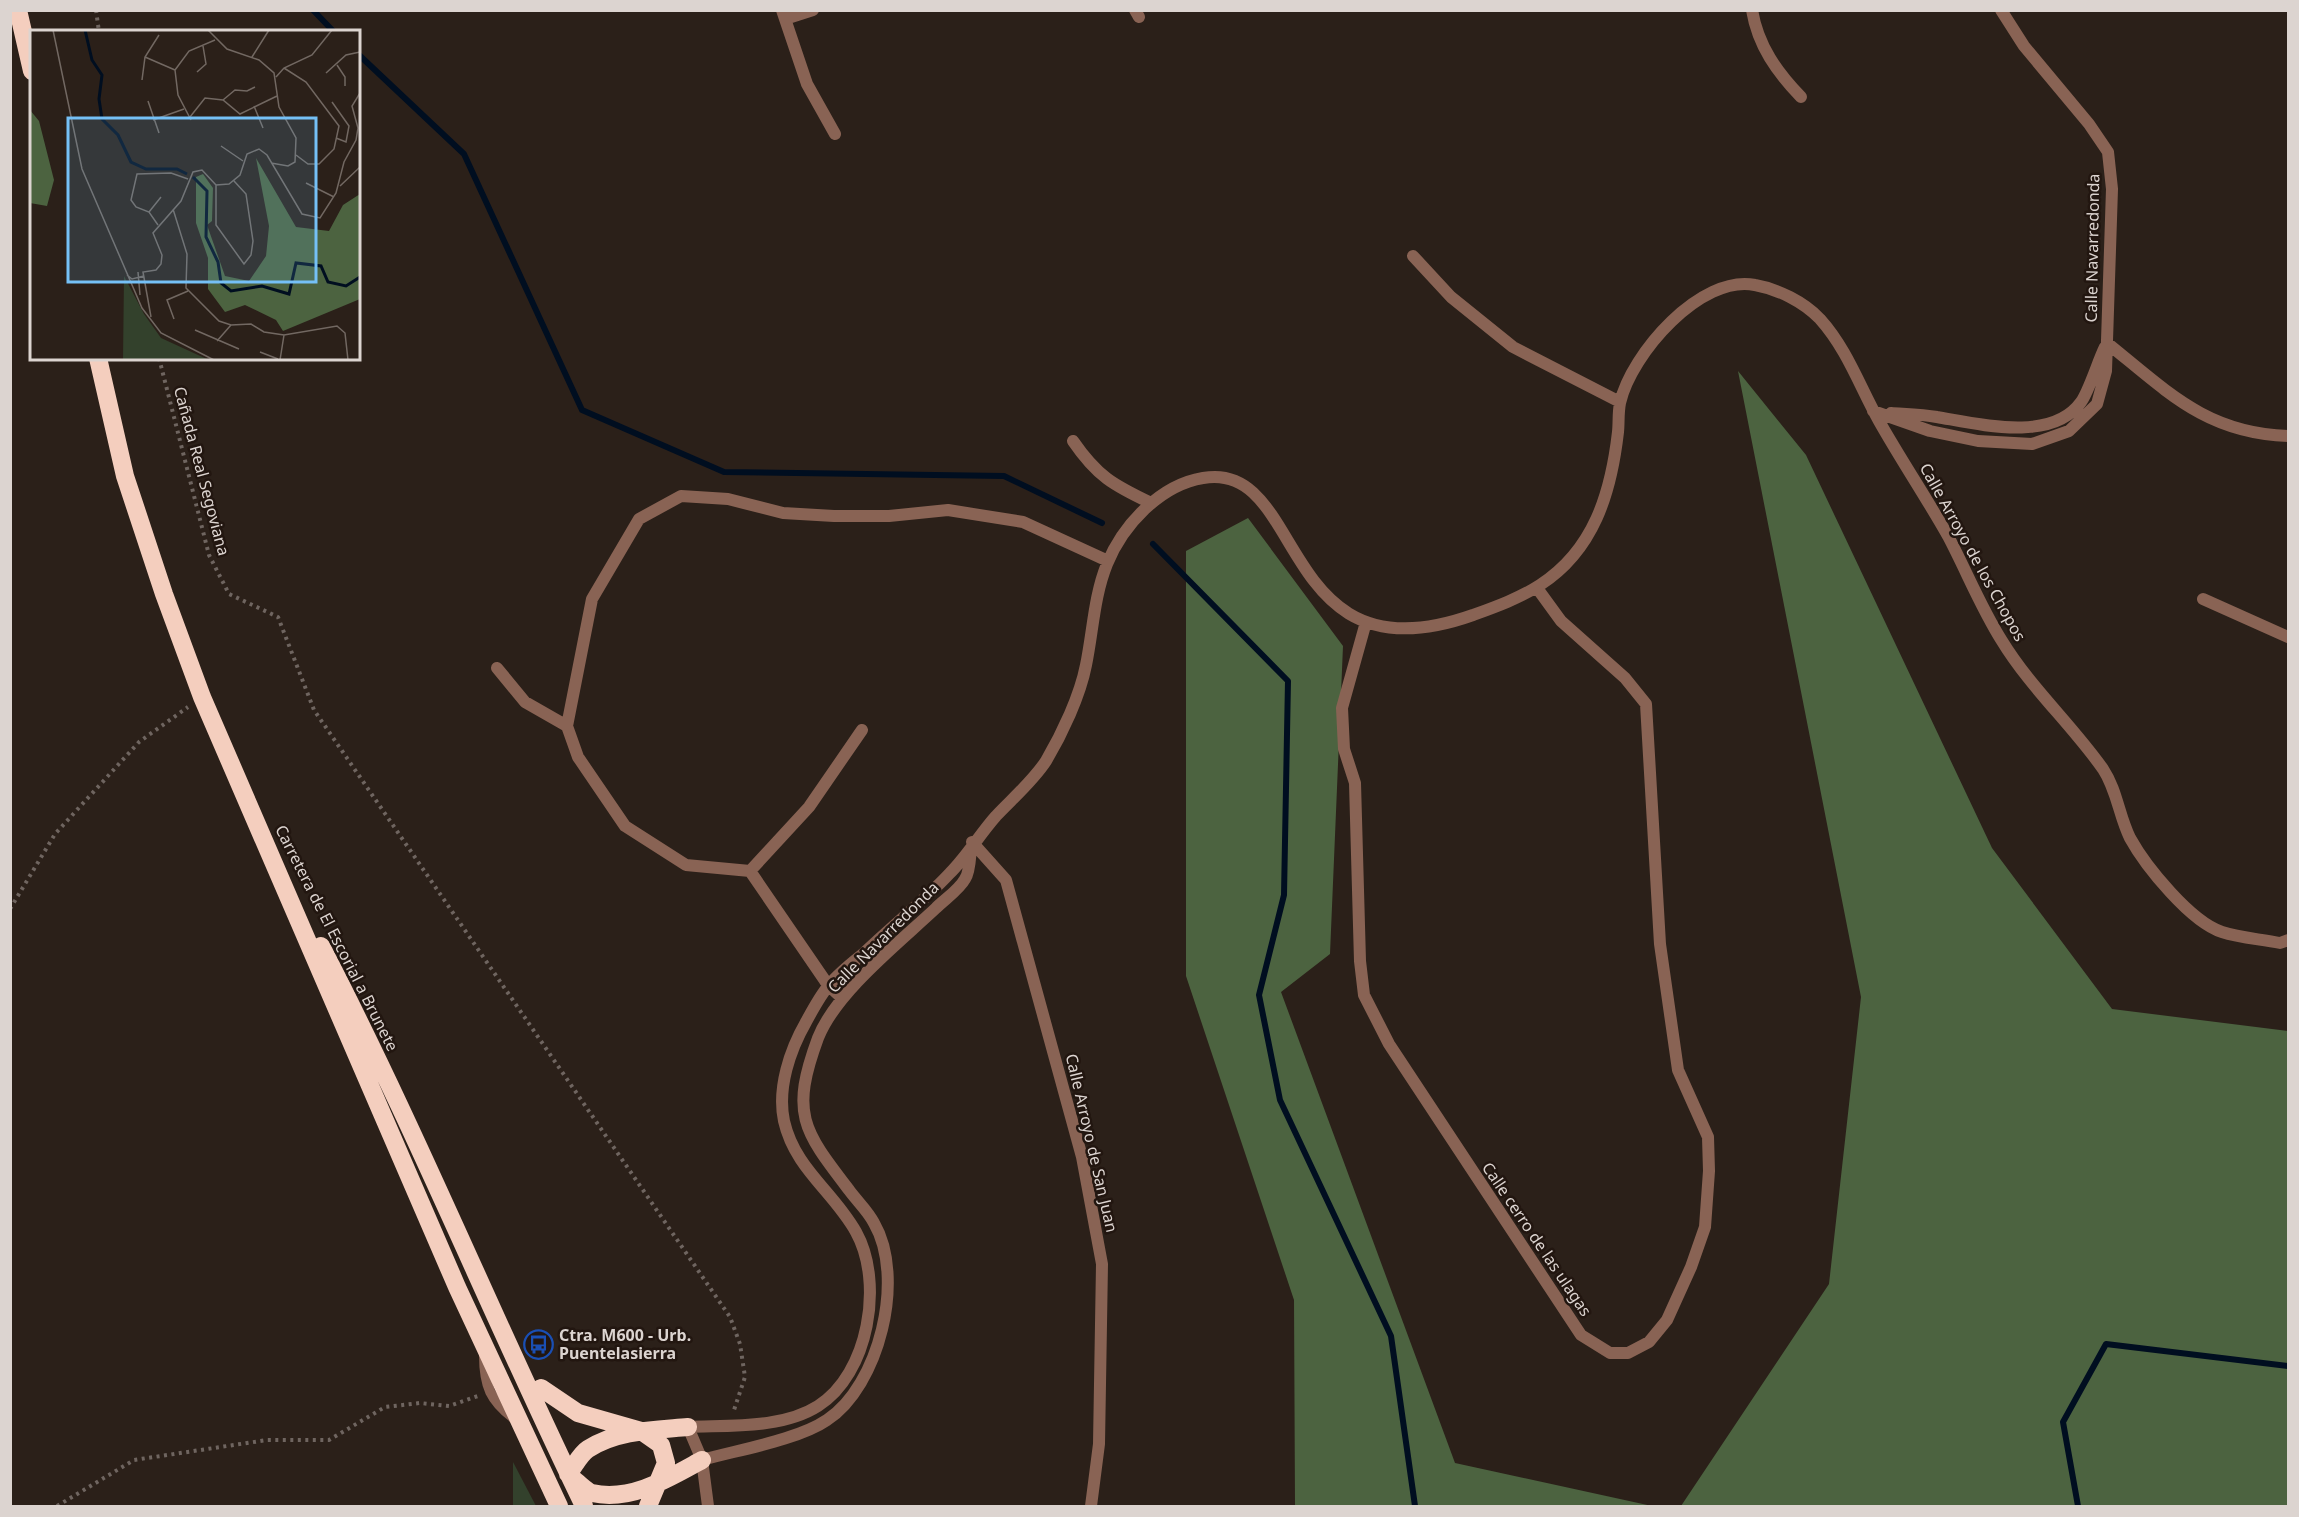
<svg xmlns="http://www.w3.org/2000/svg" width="2299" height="1517" viewBox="0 0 2299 1517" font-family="'Noto Sans',sans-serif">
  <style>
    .green { fill: #33412c }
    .forest { fill: #4c6340 }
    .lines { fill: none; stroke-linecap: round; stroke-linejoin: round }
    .stream { stroke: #000e20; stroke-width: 6 }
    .path { stroke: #6f6560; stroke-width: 4; stroke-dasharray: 3 4.5; stroke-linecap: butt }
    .lane { stroke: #896354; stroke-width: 10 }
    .street { stroke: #896354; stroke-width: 12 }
    .highway { stroke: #f4cebe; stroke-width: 18 }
    .labels { text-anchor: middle; stroke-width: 5; stroke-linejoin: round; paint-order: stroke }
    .street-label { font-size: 16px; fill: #dcd4d0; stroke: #221610 }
    .poi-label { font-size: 16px; font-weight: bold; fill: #dcd4d0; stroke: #221610; text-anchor: start }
    .inset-river { fill: none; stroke: #000e20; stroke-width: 3 }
    .inset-road { fill: none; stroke: #726862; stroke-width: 1.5 }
    .view { fill: #75c0f6; fill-opacity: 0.15; stroke: #75c0f6; stroke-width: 3 }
    .inset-edge { fill: none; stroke: #dcd4d0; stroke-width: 3 }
  </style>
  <rect width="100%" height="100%" fill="#2b2019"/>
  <path class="green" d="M513 1462 536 1506H513Z"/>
  <path class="forest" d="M1738 371 1806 455 1992 848 2112 1009 2288 1031V1506H1681L1829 1284 1861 997Z
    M1248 518 1343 646 1330 954 1281 992 1455 1463 1652 1506H1295L1294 1300 1186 976V551Z"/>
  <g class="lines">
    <path class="stream" d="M313 10 334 32
      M358 54 464 154 582 410 724 472 1004 476 1102 523
      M1153 544 1288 681 1284 895 1259 995 1280 1100 1391 1336 1415 1506
      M2078 1506 2063 1422 2106 1344 2288 1366"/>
    <path class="path" d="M96 10 99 32
      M159 358 209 555 229 594 278 617 314 710 730 1317 740 1344 745 1377 734 1410
      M10 909 55 834 139 742 188 707
      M57 1506 134 1460 267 1440H329L385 1407 420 1403 449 1406 478 1396"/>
    <path class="lane" d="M484 1355C484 1386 490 1401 516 1420"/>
    <path class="street" d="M782 10 807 84 835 134
      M1135 10 1139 17
      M1752 10C1758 46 1777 72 1801 97
      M785 19 813 10
      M1413 256 1451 297 1513 347 1620 402
      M2107 343C2168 392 2206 433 2288 436
      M1873 411 1930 431 1978 441 2032 444 2069 431 2097 404 2106 371 2112 189 2108 152 2089 124 2024 46 2001 10
      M1891 413C1906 414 1922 414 1937 417 1978 424 2052 443 2081 402 2089 391 2098 361 2105 347
      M1073 441C1097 476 1113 485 1151 503
      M2203 599 2288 637
      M1366 622 1342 708 1344 749 1355 783 1360 961 1364 995 1389 1044 1581 1335 1610 1353H1628L1649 1342 1667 1320 1691 1267 1705 1227 1709 1171 1708 1137 1678 1070 1660 944 1646 704 1625 678 1561 621 1537 588
      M497 668 525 702 567 726
      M972 842 1006 880 1082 1157 1102 1264 1099 1444 1091 1506
      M750 871 809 807 862 730
      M842 998 828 985 750 871 686 865 625 826 578 757 567 726 592 599 639 519 681 496 728 499 783 513 834 516H889L948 510 1023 522 1108 561
      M702 1460C737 1450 798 1440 827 1420 879 1386 906 1278 874 1223 868 1211 857 1201 849 1190 803 1130 790 1114 818 1038 836 992 900 942 936 908 945 899 959 890 965 879 970 872 970 857 971 848
      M708 1506 702 1460 688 1427C729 1425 782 1429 818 1406 869 1374 884 1282 856 1232 833 1191 795 1169 784 1121 777 1088 790 1050 806 1022 813 1009 821 994 830 984 839 973 852 963 863 954 891 927 923 902 950 873 967 856 980 834 996 816 1013 798 1033 781 1046 761 1062 734 1080 696 1086 665 1093 631 1094 596 1107 564 1123 525 1160 485 1203 478 1307 459 1276 685 1473 615 1495 607 1520 598 1540 585 1594 550 1611 493 1618 432 1619 423 1618 413 1620 403 1631 354 1701 274 1755 285 1778 289 1804 302 1820 319 1847 349 1860 387 1879 421 1901 460 1926 497 1948 536 1966 570 1981 608 2002 641 2030 687 2072 725 2103 769 2117 790 2119 816 2130 838 2146 867 2191 922 2222 932 2240 938 2261 939 2280 943L2288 940"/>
    <path class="highway" d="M18 10 32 71
      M98 358 125 476 164 594 202 697 457 1287 559 1506
      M321 946C416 1129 494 1321 584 1506
      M541 1388 578 1413 641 1431 661 1445 666 1463 648 1506
      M568 1474C574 1467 580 1454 588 1449 617 1430 655 1430 688 1427
      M573 1479C579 1483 586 1491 592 1493 631 1502 669 1478 702 1460"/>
  </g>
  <defs>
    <symbol id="bus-ring" viewBox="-11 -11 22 22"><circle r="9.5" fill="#221610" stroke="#1a4fb4" stroke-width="1.5"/><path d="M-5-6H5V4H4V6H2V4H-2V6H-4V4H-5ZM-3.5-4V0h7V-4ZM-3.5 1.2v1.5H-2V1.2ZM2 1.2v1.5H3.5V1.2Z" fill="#1a4fb4"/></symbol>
  </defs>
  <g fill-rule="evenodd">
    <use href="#bus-ring" x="522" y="1328" width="33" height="33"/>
  </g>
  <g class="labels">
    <g class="street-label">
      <text transform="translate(2092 248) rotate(-89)" y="6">Calle Navarredonda</text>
      <text transform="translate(202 471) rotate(75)" y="6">Cañada Real Segoviana</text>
      <text transform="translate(1973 552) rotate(61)" y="6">Calle Arroyo de los Chopos</text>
      <text transform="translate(883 937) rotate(-45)" y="6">Calle Navarredonda</text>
      <text transform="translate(337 938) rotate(63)" y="6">Carretera de El Escorial a Brunete</text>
      <text transform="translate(1092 1143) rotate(77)" y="6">Calle Arroyo de San Juan</text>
      <text transform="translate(1537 1239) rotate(56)" y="6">Calle cerro de las ulagas</text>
    </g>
    <g class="poi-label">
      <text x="559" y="1341">Ctra. M600 - Urb.<tspan x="559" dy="18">Puentelasierra</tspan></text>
    </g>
  </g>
  <g transform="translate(30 30)">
    <rect width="330" height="330" fill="#2b2019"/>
    <path d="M94 246 114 284 131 308 179 330H93Z" fill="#33412c"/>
    <path d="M0 80 9 91 24 150 17 176 0 173ZM226 128 266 197 299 201 313 175 330 164V269L253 301 246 290 215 275 195 282 178 259V228L166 193V147L173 144 183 158 182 191 177 195 195 246 219 251 236 226 239 196Z" fill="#4c6340"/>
    <path class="inset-river" d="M55 0 62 30 72 45 69 69 72 89 88 105 101 132 116 139H147L157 144M163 147 177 161 176 207 188 232 191 253 201 261 232 256 259 264 266 233 291 236 298 252 316 256 330 247"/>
    <path class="inset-road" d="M23 0 52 139 112 278 131 303 184 330M178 0 197 19 229 30 244 43 249 77 266 108 265 132 258 136 241 133M115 27 145 40M222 27 239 0M307 35 315 47V56M254 38 276 52 309 96 304 119 289 134H278L266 125M167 42 176 34 173 16M296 43 316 25 330 22M246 47 254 38 282 25 302 0M112 50 115 27 129 5M193 70 205 60 217 61 225 57M118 71 129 103M302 72 319 96 316 112 306 108M224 76 233 98M160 87 175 68 193 70 210 84 247 66M123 90 154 79M161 90 148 65 145 40 159 21 185 10M191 116 213 131M276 153 304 167M186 155V195L214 234 221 225 223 211 216 164 204 151M310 156 330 137M143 179 157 224 156 258 189 291 201 295 221 294 234 302 254 305 307 296 315 303 318 330M119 182 131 167M128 195 119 182 106 177 101 170 107 144 141 143 158 149M108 242 110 265M97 245 102 249 114 246M121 287 113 242 126 240 131 234 132 225 123 203 151 171 163 142 172 140 186 155 199 154 210 145 217 124 229 119 237 125 272 184 290 188 306 163 314 132 326 110 328 98 322 76 330 63M144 289 137 270 158 261M165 300 209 319M187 311 201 295M230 322 248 329M250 330 254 305"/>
    <path class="view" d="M38 88H286V252H38Z"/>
    <rect width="330" height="330" class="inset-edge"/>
  </g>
  <rect width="2299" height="1517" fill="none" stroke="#dcd4d0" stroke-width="24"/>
</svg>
